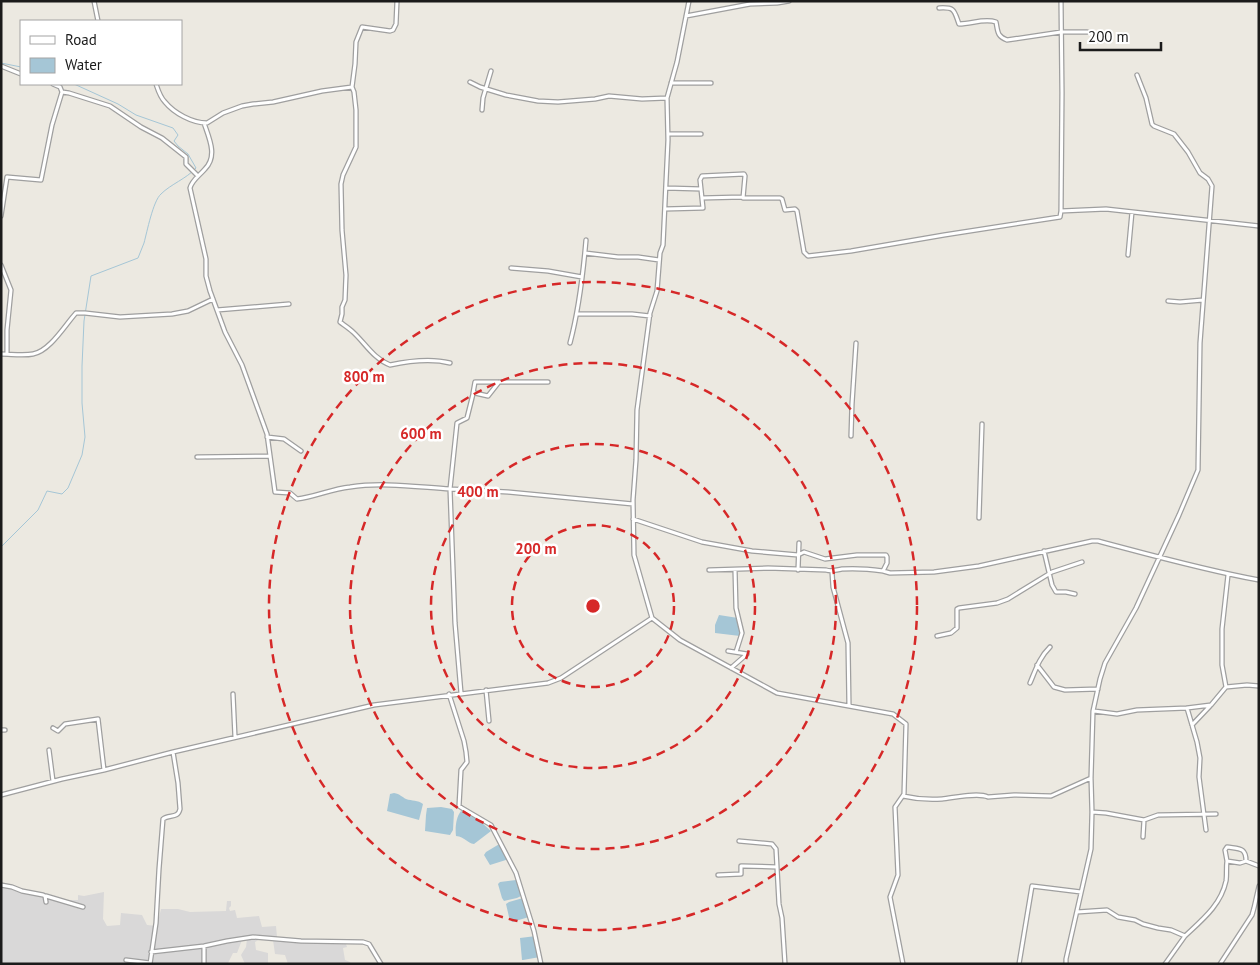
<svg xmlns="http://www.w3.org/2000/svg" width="1260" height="965" viewBox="0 0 1260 965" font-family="'PT Sans',sans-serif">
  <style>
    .residential { fill: #d9d8d8 }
    .water { fill: #a5c6d6 }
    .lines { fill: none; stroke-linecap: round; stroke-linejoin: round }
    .stream { stroke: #a5c6d6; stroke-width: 1 }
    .minor-casing { stroke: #9f9f9f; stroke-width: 5.5 }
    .minor { stroke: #fff; stroke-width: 3 }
    .ring { fill: none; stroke: #d62828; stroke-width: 2.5; stroke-dasharray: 9 6 }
    .centre { fill: #d62828; stroke: #fff; stroke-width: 2.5 }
    .ring-label { font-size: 15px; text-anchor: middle; font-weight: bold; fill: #d62828; stroke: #fff; stroke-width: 5; stroke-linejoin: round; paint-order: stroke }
  </style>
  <rect width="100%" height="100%" fill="#ece9e1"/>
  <path class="residential" d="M2 887 17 890 39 896 67 900H78V895L84 896 104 892 103 919 107 926 120 925 121 913 142 915 147 925 157 926 161 909H178L190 912 226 911 227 901H231V906L229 908 230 911 235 910 237 918 259 916 262 927 276 926 277 937 345 941 347 947 343 948 345 960 350 962 351 964H303V963L288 964 285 955 275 954 273 940 260 939 255 942 256 950 268 953V964H245L241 955 246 947 247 939 242 940 237 953H233L228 963 229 964H1Z"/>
  <path class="water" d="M719 615 738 618 740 636 715 633V625Z
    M394 793C400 794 402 797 406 799 412 801 418 800 423 804L419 820 387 811 390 794Z
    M441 807 452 809 454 812 453 830 450 835 425 831 426 815 427 808Z
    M461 811 480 821 491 831 474 844C467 843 465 837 456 836 455 828 456 817 461 811Z
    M501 843 509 859 490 865 484 855 486 852Z
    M516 880 520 881 523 895 517 898 504 901 502 898 498 884 500 882Z
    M523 898 527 901 529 917 512 922 509 917 506 904 509 902Z
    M536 936 539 947 540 957 523 960H522L520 938Z"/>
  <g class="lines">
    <path class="stream" d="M1 63 21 67
      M1 547 38 510 47 491 62 494 68 488 82 455 85 437 82 403V366L84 321 91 276 138 258C140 253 142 248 144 243 147 232 153 201 161 194 171 184 186 179 196 168L188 154 178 146 174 141 178 135 173 128 136 115 118 104 74 84"/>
    <defs>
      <path id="minor" d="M94 1 98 21
        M689 1 677 62 667 98 668 140 663 245 660 253 657 291 650 313 637 410 636 460 633 500 634 555 652 618 680 640 777 693 893 714 906 724 904 794 895 807 898 875 890 897 903 964
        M939 8C955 7 954 10 959 24 972 24 984 18 996 22 998 32 997 36 1007 40L1061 32H1087
        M686 16 750 4 777 3 789 1
        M1 66 21 74
        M470 82 480 87 506 95 538 101 558 102 595 99 609 96 642 99 667 98
        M671 83H711
        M53 84 60 87 62 92
        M156 84C158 90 160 97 165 102 174 113 192 123 207 123L223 113 242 106 253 104 273 102 322 91 352 87 355 64 356 42 362 27 390 31 393 30 396 24 397 1
        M352 87 354 92 356 110V147L343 175 341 184 342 230 346 275 345 300 342 307V314L340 322C344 325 349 328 353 332 365 343 374 359 390 365 409 361 430 358 450 363
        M482 110 483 98 491 71
        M204 123C209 138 218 156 205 169 199 176 192 180 190 188L206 259V276L210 291 225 332 242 365 267 434 275 492 290 493 297 499C315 497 331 489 350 487 383 482 417 487 450 489L457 423 467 418 473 394 475 393 488 396 499 382H548
        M668 134H701
        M666 188 701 189
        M702 198 742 197
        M665 209 703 208 700 180 702 176 744 174 745 176 743 198H780L782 199 785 210 795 209 797 211 804 252 808 256 851 251 944 235 1060 217 1061 211 1106 209 1259 226
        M1061 211 1062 93 1061 1
        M1 216 7 177 41 180 52 125 62 92 69 93 110 106 141 127 162 138 186 157V164L198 176
        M585 253 618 257H638L659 260
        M1128 255 1132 212
        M1 265 11 290 7 330V354
        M511 268 548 271 582 277
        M1168 301 1180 302 1203 300
        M217 310 289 304
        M577 314H632L650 316
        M570 343C579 309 583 275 586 240
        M1 354C11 354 23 356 33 354 50 351 65 325 76 313H85L120 317 172 314 188 311 213 299
        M473 393 475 382H498
        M851 436 852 404 856 343
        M267 437 284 439 301 451
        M197 457 269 456
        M979 518 982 424
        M633 519 702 542 752 551 798 555 804 552 825 559 857 555H886L887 557V563L883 571 890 573 934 572 979 566 1092 541H1098C1151 555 1204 570 1259 580
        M1044 551 1052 585 1056 592H1066L1075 594
        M709 570 768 568 826 570C832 572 835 570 842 569 856 568 869 569 883 571
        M735 570 736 608 742 633 736 652
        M798 570 799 543
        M832 572 833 587 848 643 849 706
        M937 636 951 633 957 628V609L959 608 997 603 1008 599 1052 572 1082 562
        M728 651 747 654 731 668
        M1037 665 1054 687 1065 690 1098 689
        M1030 683C1036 669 1039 658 1050 647
        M1226 687 1222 665V629L1228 575
        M486 690 489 721
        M461 693 455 623 450 489 508 492 633 504
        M233 694 235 737
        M449 694 464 741 466 752 467 762 461 770 459 806 462 808 491 825 516 873 534 931 541 964
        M1187 708 1197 742 1200 758 1199 777 1206 830
        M1094 711 1117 714 1137 710 1187 708 1211 705 1226 687 1247 685 1259 686
        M1192 725 1210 706
        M53 728 58 731 65 724 98 719 104 770
        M1 730H5
        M49 750 53 781
        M1 795 62 779 104 770 173 752 374 705 548 683 561 678 652 618
        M903 796C916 799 928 800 942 799 953 798 978 792 988 797L1014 795 1051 796 1091 778
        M1092 812 1106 813 1144 820 1158 815 1216 814
        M1143 837 1144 820
        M739 841 772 844 776 849 779 904 782 918 785 964
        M1246 861C1246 847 1239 849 1227 847L1225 850 1227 861 1240 863 1246 861 1259 866
        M718 875 741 874V866H743L777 867
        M1 885 12 887 22 891 43 895 45 896 46 902
        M46 896 83 907
        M1077 912 1107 910 1118 917 1135 920 1143 924 1158 928 1171 930 1185 936C1202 920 1221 905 1226 881 1227 875 1226 868 1227 861
        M151 952 204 946 227 941 253 937 301 941 363 942 369 944 381 964
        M126 960 150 963
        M150 964 156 923 159 869 163 819C169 814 178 819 180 809L178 783 173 752
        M204 964V946
        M1019 964 1032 886 1081 892
        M1066 964V959L1091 849 1092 812 1091 778 1093 711 1100 679 1105 663 1136 608 1179 515 1198 470 1200 343 1212 186 1208 179 1200 173 1188 152 1174 134 1154 126 1152 124 1146 98 1137 75
        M1165 964 1185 936
        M1220 964 1252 915 1254 908 1259 886"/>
    </defs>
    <use href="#minor" class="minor-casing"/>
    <use href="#minor" class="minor"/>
  </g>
  <g class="ring">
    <circle cx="593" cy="606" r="81"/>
    <circle cx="593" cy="606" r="162"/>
    <circle cx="593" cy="606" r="243"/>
    <circle cx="593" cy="606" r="324"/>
  </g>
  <circle cx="593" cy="606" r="8" class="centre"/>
  <g class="ring-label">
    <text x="364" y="382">800 m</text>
    <text x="421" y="439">600 m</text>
    <text x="478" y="497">400 m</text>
    <text x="536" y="554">200 m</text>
  </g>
  <rect width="1260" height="965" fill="none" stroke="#1b1b1b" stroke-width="5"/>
  <rect x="20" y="20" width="162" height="65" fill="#ffffff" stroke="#a4a4a4"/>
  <rect x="30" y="36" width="25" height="8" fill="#ffffff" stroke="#a4a4a4"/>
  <text x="65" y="45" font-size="15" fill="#1b1b1b">Road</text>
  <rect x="30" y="58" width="25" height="15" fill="#a5c6d6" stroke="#a4a4a4"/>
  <text x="65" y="70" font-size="15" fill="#1b1b1b">Water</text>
  <path d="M1080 42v8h81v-8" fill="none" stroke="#1b1b1b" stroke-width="2.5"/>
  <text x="1088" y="42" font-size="15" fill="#1b1b1b" stroke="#ffffff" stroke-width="4" paint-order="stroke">200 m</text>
</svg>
